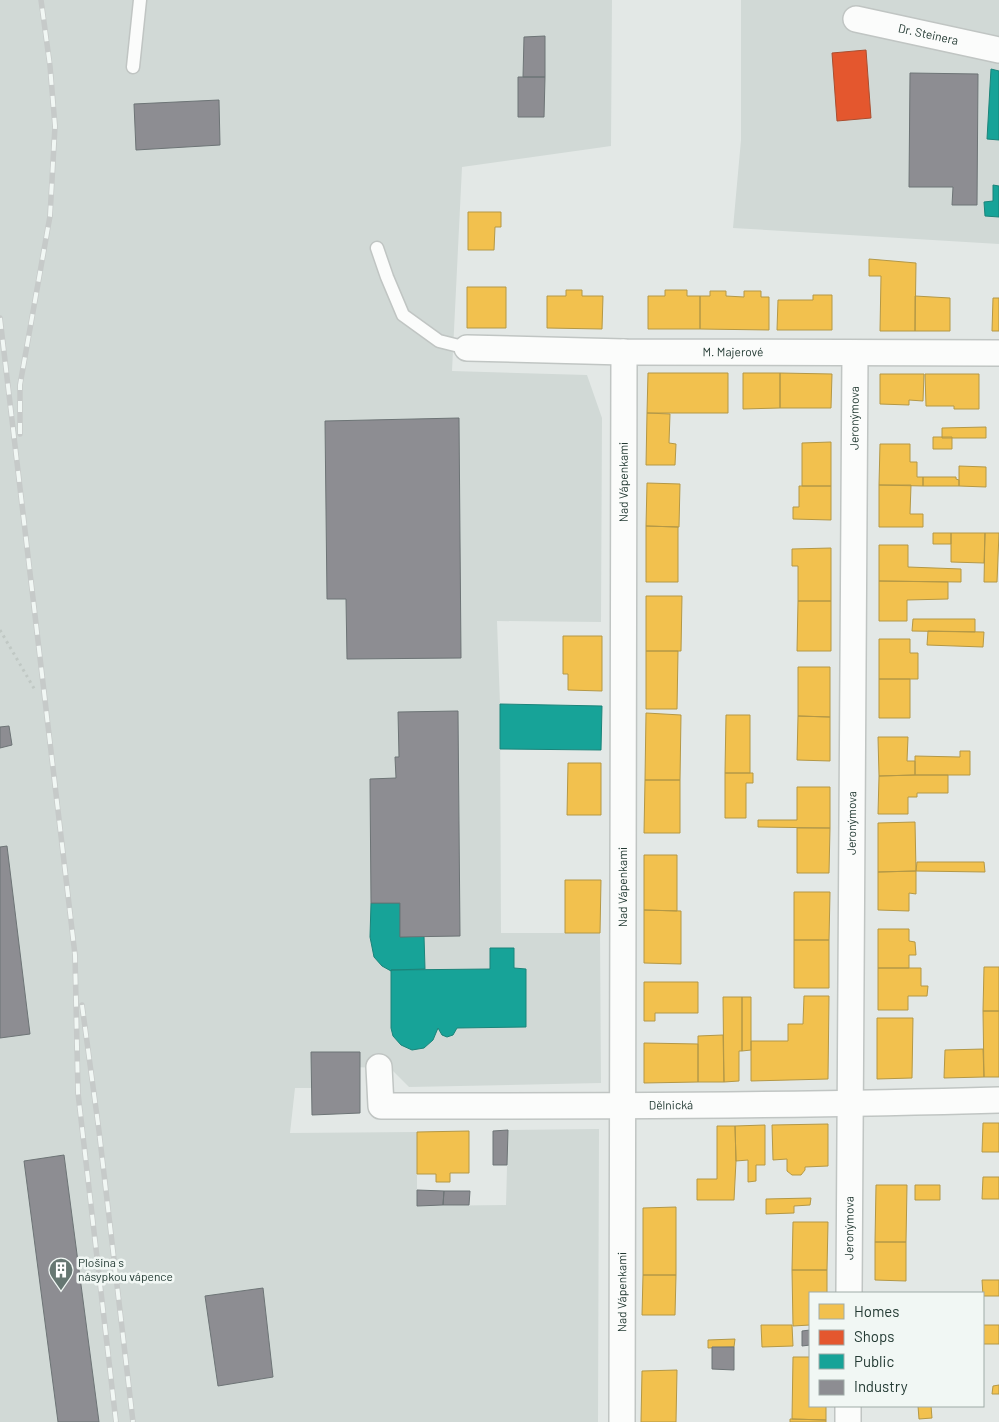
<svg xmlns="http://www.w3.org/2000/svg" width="999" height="1422" viewBox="0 0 999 1422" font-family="Barlow,sans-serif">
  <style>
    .built { fill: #d1d9d6 }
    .homes { fill: #f2c14e; stroke: #b49846 }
    .shops { fill: #e4572e; stroke: #aa4e30 }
    .public { fill: #17a398; stroke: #1b847a }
    .industry { fill: #8d8d92; stroke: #6d7476 }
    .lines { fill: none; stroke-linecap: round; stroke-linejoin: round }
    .lane-casing { stroke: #c0c5c3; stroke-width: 15 }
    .street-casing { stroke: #c0c5c3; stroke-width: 28 }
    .path { stroke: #c0c8c4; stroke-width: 3; stroke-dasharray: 2.5 4; stroke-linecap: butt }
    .lane { stroke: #fbfcfb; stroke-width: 12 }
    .street { stroke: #fbfcfb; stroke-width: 25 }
    .rail-casing { stroke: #c6cac9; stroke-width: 5.5 }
    .rail { stroke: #f1f7f4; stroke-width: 4; stroke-dasharray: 11; stroke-linecap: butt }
    .labels { text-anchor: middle; stroke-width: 5; stroke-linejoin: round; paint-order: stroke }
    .street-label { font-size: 12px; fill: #233a33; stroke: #f1f7f4 }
    .poi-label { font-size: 12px; fill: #233a33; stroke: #f1f7f4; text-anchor: start }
  </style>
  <rect width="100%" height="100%" fill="#e3e8e6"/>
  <path class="built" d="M0 0H612L611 146 462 167 452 371 587 375 602 418 601 622 497 621 500 704 501 933H600L601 1083 409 1087 390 1068 348 1067 313 1088H295L290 1133 417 1132V1206L506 1205 508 1130 599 1129 598 1422H0Z
    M741 0H999V244L733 228 741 140Z"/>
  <path class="homes" d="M468 212H501V227H495L494 250H468Z
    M869 259 916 263 915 331H880L881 276H869Z
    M467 287H506V328H467Z
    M566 290H582V296H603L602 329 547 328V296H566Z
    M665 290H687V296H700V329H648V296H665Z
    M710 291H726V296L744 297V291H761V297H769V330L700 329V296H710Z
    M813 295H832V330H777L778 300H813Z
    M915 296 950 298V331H915Z
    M993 298H999V331H992Z
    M648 373H728V413H647Z
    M743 373H780V408L743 409Z
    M780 373 832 374 831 408H780Z
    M880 374H924L923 401 909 400V405L880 404Z
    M925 374H979V409H954V406H926Z
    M647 413 670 414 669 443 676 444 675 465H646Z
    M986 427V438H942V428Z
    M933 437H952V449H933Z
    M831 442V486H802V443Z
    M880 444H910V462H917V477H923V486L879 485Z
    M959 466 986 467V487L959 486Z
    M923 477H956V479L959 480V486H923Z
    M647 483 680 484 679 527 646 526Z
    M879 485H911L910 514H923V527H879Z
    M799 486H831V520L793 519V507H799Z
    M646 526 678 527V582H646Z
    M933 533H951V544H933Z
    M951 533H985L984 563 951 562Z
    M985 533H999L997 582H984Z
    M879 545H908V567L961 569V582L879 581Z
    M831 548V601H798V566H792V549Z
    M879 581 948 582V599L907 600V621H879Z
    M646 596H682L681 651H646Z
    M798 601H831V651H797Z
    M913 619H975V632L912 631Z
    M928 631 984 632 983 647 927 645Z
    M563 636H602V691L568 690V674H563Z
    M879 639H910V653H918V679H879Z
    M646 651H678L677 709H646Z
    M798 667H830V717L798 716Z
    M879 679H910V718H879Z
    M646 713 681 715 680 780H645Z
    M726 715H750V773H725Z
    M798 716 830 717V761L797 760Z
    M878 737H908L907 761H915V775L879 776Z
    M960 751H970V775H915V756L960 757Z
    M568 763H601V815H567Z
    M725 773H753V783H746V818H725Z
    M915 775H948V793H917V797H908V814H878L879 776Z
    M645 780H680V833H644Z
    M797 787H830V828L758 827V820H797Z
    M915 822 916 871 878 872V823Z
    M797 828H830L829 873H797Z
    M644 855H677V911L644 910Z
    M917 862H984L985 872 916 871Z
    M916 871V894L909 893V911L878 910V872Z
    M565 880H601L600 933H565Z
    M794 892H830L829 940H794Z
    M644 910 681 911V964L644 963Z
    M878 929H909V941L915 942 916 955H909V968H878Z
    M794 940H829V988H794Z
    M984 967H999V1011H983Z
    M878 968H921V986H928L927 996H908V1010H878Z
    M644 982H698V1013H655V1021H644Z
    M804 996H829L828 1079 751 1081V1041H788V1024H803Z
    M723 997H742V1051H739V1081L724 1082Z
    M742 997H751V1050L742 1051Z
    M983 1011H999V1077H984Z
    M877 1018H913L912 1078 877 1079Z
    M723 1035 724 1082H698V1036Z
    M644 1043 698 1044V1082L644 1083Z
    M983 1049 984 1077 944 1078 945 1050Z
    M983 1123H999V1152H982Z
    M828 1124V1166L805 1167V1170L801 1175H792L787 1171V1159L773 1160 772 1125Z
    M765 1125V1165H756V1181L748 1182V1160L736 1161 735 1126Z
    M717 1126H735L736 1161 734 1200H697V1179H717Z
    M469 1131V1173H450V1182H436V1174H417V1132Z
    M983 1177H999V1199H982Z
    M876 1185H907L906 1242H875Z
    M915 1185H940V1200H915Z
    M811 1198 810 1205 794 1206V1213L766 1214V1199Z
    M676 1207V1275H643V1208Z
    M793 1222H828L827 1270H792Z
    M875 1242H906V1281L875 1280Z
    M792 1270H827V1293H810V1325L793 1326Z
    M643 1275H676L675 1315H642Z
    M982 1280H999V1296H983Z
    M761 1325H792L793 1346 762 1347Z
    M983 1325H999V1344H983Z
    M735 1339 734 1347 708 1348V1340Z
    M793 1357H810V1406H826V1420L792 1419Z
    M677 1370 676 1422H641L642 1371Z
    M999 1385V1394H992L993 1386Z
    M918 1406H931L932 1418 919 1419Z
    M790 1419 826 1420V1422H790Z"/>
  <path class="shops" d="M866 50 871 118 837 121 832 53Z"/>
  <path class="public" d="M991 69 999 71V140L987 139Z
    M993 185 999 186V217L985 216 984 202 993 201Z
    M500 704 602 706 601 750 500 749Z
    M371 903H400V937L424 936 425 969 391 970V971L382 966 374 957 370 937Z
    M490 948H514V968L526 969V1027L457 1028 453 1035 447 1037 442 1035 438 1028 433 1040 424 1048 412 1050 401 1045 393 1036 391 1028V970L490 969Z"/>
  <path class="industry" d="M545 36V77H523L524 37Z
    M910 73 978 74 977 205H952L953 187H909Z
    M518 77H545L544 117H518Z
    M219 100 220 145 136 150 134 104Z
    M459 418 461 658 347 659 346 599H327L325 421Z
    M458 711 460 936 400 937V903H371L370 779 396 778 395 757H399L398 712Z
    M9 726 12 745 0 748V727Z
    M7 846 30 1034 0 1038V847Z
    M311 1052H360V1113L312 1115Z
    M508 1130 507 1165H493V1131Z
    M64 1155 99 1422H58L24 1161Z
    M417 1190 444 1191 443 1205 417 1206Z
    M444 1191H470L469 1205H443Z
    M263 1288 273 1377 218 1386 205 1296Z
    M810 1330V1345L802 1346V1331Z
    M712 1347H734V1370L712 1369Z"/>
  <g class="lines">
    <defs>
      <path id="lane" d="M133 67 140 0
        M377 248 387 277 403 315 439 341 467 348"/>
      <g id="street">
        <path id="s1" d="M856 19 999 50"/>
        <path id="s2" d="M467 348 624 352 999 353"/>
        <path id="s3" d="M379 1067 381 1106C587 1106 793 1106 999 1100"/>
        <path id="s4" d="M849 1293 855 353"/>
        <path id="s5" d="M622 1422 624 352"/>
        <path d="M848 1422V1406"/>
      </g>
    </defs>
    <use href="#lane" class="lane-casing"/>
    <use href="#street" class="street-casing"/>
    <path class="path" d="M0 630 35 690"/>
    <use href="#lane" class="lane"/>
    <use href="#street" class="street"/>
    <defs>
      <path id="rail" d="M0 318 75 955 78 1093 116 1422
        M20 434V385L50 216 55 126 50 66 41 0
        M82 1005 99 1131 133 1422"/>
    </defs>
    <use href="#rail" class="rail-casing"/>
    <use href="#rail" class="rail"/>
  </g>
  <defs>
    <symbol id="building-pin" viewBox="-11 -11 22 30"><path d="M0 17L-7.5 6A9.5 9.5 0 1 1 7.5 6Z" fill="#667772" stroke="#f1f7f4"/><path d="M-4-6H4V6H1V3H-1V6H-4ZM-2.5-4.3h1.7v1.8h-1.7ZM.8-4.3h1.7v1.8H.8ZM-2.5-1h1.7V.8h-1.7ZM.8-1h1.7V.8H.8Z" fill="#fff"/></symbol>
  </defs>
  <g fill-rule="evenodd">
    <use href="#building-pin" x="47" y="1256" width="28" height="38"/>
  </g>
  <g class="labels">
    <g class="street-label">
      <text dy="4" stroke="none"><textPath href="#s1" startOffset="74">Dr. Steinera</textPath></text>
      <text dy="4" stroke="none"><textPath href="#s2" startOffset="266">M. Majerové</textPath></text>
      <text dy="4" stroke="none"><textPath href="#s4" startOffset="875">Jeronýmova</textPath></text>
      <text dy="4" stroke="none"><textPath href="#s5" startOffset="940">Nad Vápenkami</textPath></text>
      <text dy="4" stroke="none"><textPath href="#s4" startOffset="470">Jeronýmova</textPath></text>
      <text dy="4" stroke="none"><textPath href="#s5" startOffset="535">Nad Vápenkami</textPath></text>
      <text dy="4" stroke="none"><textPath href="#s3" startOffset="329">Dělnická</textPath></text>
      <text dy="4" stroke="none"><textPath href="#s4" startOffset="65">Jeronýmova</textPath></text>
      <text dy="4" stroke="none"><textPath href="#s5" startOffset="130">Nad Vápenkami</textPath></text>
    </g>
    <g class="poi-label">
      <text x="78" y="1267">Plošina s<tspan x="78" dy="14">násypkou vápence</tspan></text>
    </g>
  </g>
  <rect x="809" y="1292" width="175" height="115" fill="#f1f7f4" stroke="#9faba7"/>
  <rect x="819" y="1304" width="25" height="15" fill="#f2c14e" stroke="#9faba7"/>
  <text x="854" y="1317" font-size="15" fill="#233a33">Homes</text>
  <rect x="819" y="1330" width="25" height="15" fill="#e4572e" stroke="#9faba7"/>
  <text x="854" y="1342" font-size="15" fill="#233a33">Shops</text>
  <rect x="819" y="1354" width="25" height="15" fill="#17a398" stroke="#9faba7"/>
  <text x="854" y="1367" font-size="15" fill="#233a33">Public</text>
  <rect x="819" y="1380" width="25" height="15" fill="#8d8d92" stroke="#9faba7"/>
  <text x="854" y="1392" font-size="15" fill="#233a33">Industry</text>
</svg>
